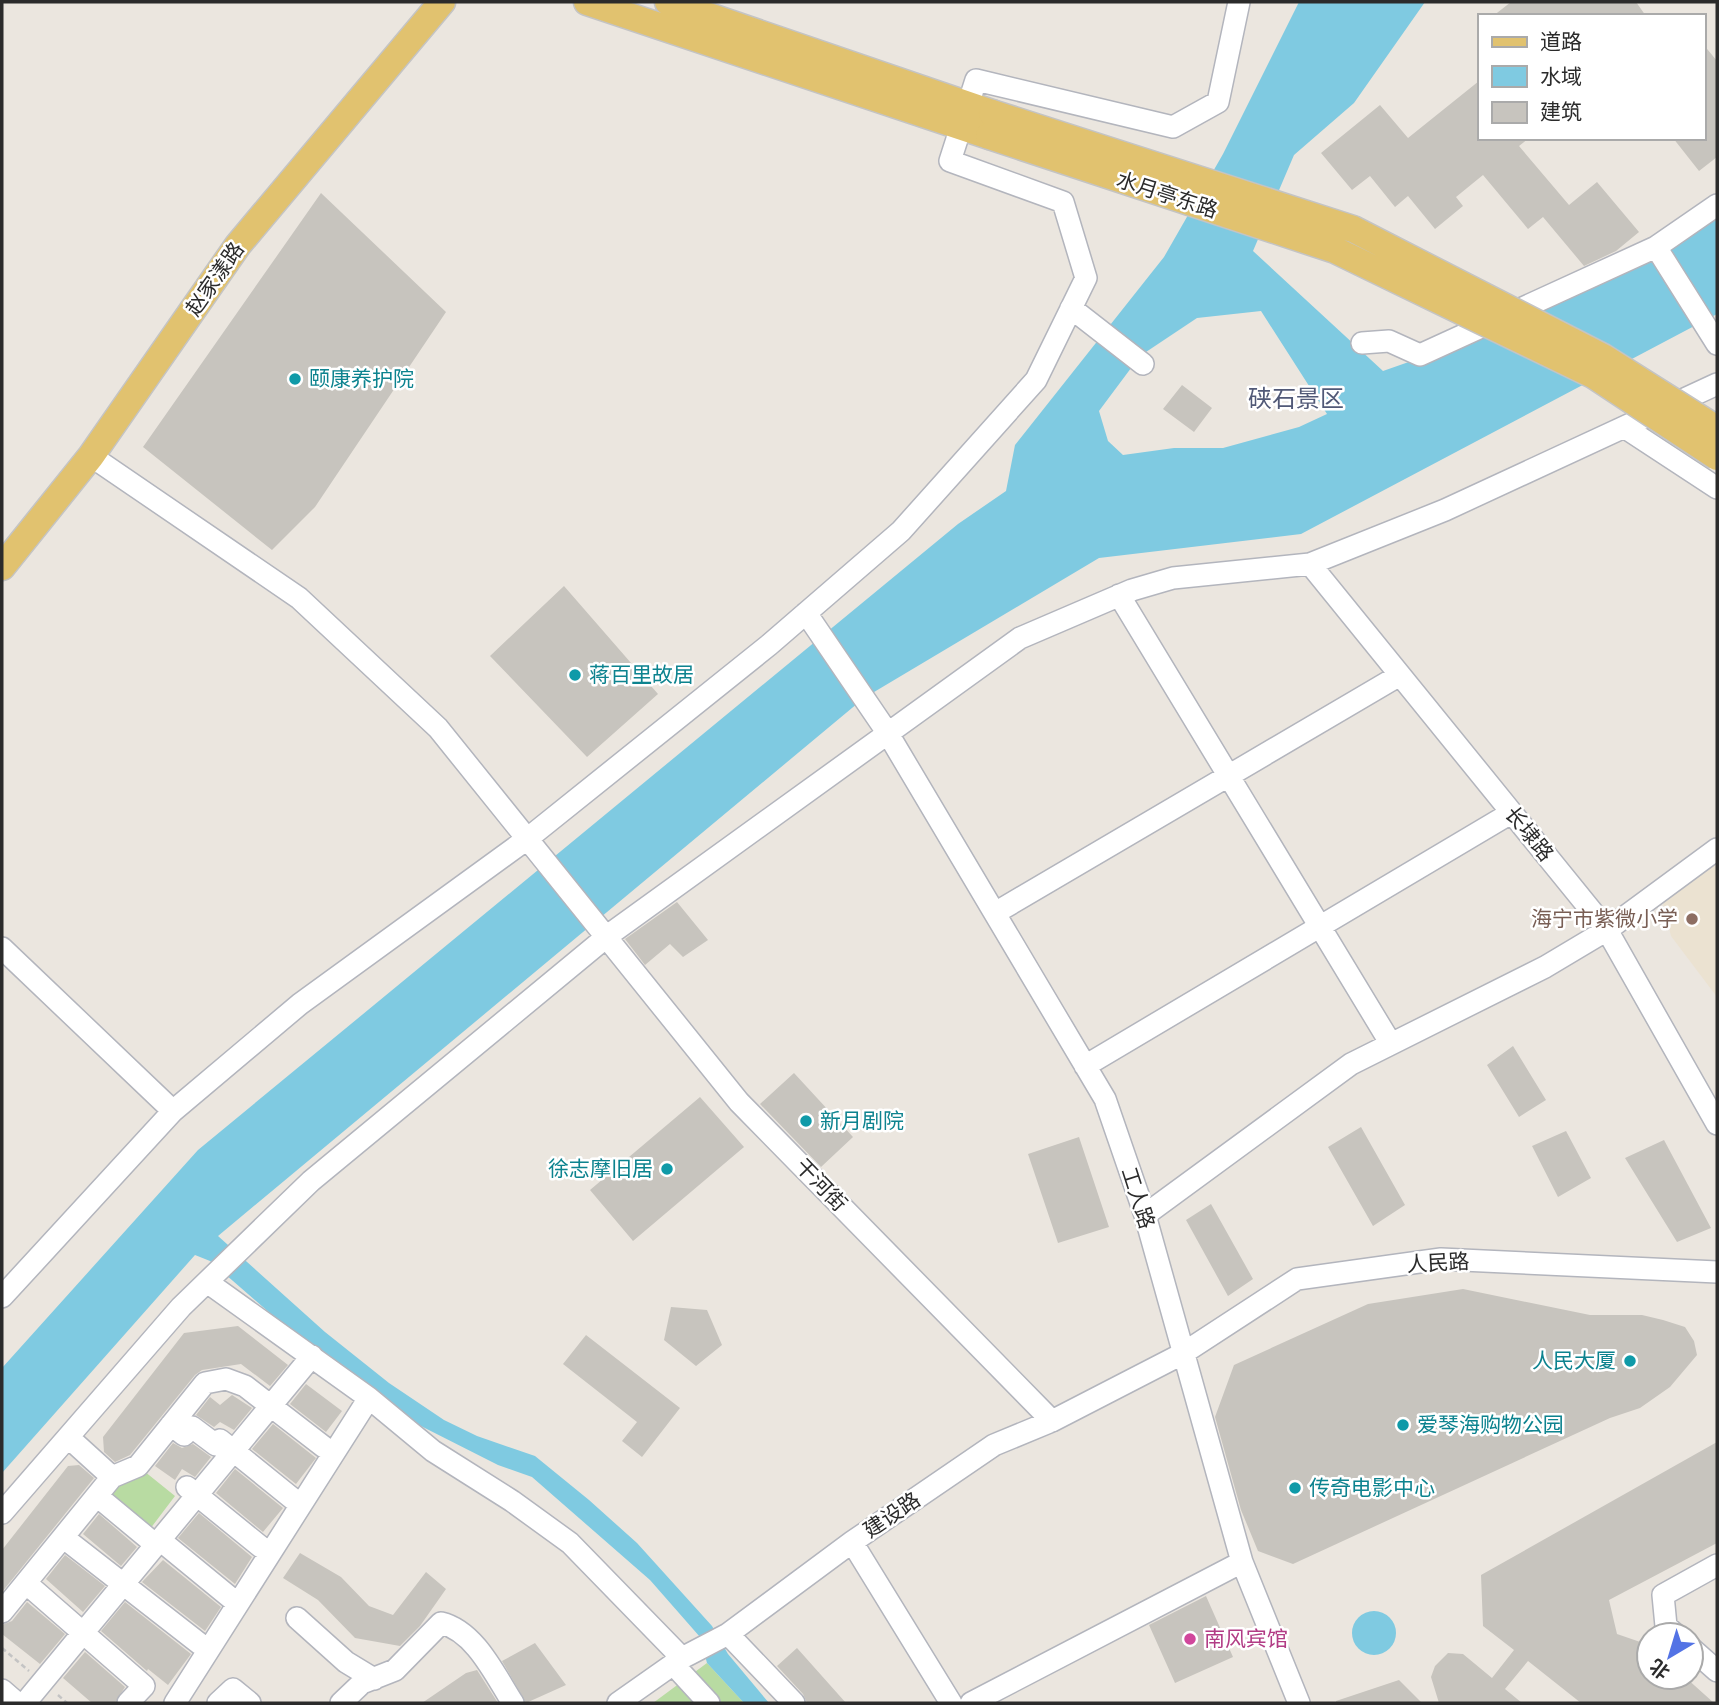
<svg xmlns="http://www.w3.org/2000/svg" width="1719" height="1705" viewBox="0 0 1719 1705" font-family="'Varela Round','Noto Sans SC',sans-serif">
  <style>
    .education { fill: #ebe2d1 }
    .green { fill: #b8dba2 }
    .water { fill: #7fcae1; fill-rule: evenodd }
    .building { fill: #c7c4be }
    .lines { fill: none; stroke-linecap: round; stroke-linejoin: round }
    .minor-casing { stroke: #b3b5bd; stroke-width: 24 }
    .major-casing { stroke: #c4c4c4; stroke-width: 29 }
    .path { stroke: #c4c4c4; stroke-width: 2.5; stroke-dasharray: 5 3.5; stroke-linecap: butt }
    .minor { stroke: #fff; stroke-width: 21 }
    .major { stroke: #e1c26f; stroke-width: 26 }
    .major-bridge-casing { stroke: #c4c4c4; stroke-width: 29; stroke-linecap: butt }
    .major-bridge { stroke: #e1c26f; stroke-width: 26 }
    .culture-dot { fill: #0f9aa8; stroke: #fff; stroke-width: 2.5 }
    .education-dot { fill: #8d6e63; stroke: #fff; stroke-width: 2.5 }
    .hotel-dot { fill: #d1479c; stroke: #fff; stroke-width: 2.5 }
    .labels { text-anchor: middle; stroke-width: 5; stroke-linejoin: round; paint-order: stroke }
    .street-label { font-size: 21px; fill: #2b2b2b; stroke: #fff }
    .culture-label { font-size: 21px; fill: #0d838f; stroke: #fff; text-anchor: start }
    .education-label { font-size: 21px; fill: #785e54; stroke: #fff; text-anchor: end }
    .hotel-label { font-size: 21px; fill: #b23c85; stroke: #fff; text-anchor: start }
    .quarter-label { font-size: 24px; fill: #515977; stroke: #fff }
  </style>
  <rect width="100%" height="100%" fill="#ebe6df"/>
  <path class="education" d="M1717 858V997L1671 936 1663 903Z"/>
  <path class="green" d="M139 1467 175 1496 147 1533 100 1494Z
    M707 1663 744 1703H653Z"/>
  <path class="water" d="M1299 2H1425L1354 103 1294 155 1253 251 1383 371 1460 344 1717 213V314L1301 534 1099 558 864 698 218 1236 325 1332 389 1383 444 1420 477 1436 535 1456 589 1500 637 1543 712 1626 728 1654 769 1703H744L707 1663 700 1637 650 1580 532 1477 498 1465 411 1421 309 1347 210 1261 195 1255 2 1473V1368L198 1150 958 524 1006 491 1015 445 1164 257 1223 154ZM1261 311 1327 414 1299 427 1223 448H1174L1123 455 1108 441 1099 411 1140 356 1197 318Z
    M1352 1633a22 22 0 1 1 44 0a22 22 0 1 1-44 0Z"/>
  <path class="building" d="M1511 2H1636L1646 16H1493Z
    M1703 44 1717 61V157L1699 171 1673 138H1703Z
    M1479 81V138H1529L1519 146 1569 205 1597 182 1639 232 1616 251 1584 266 1543 217 1528 229 1483 175 1456 197 1463 206 1435 229 1408 196 1395 207 1370 176 1352 190 1321 153 1380 105 1408 138Z
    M321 193 446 312 315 507 272 550 143 447Z
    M1182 385 1212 408 1194 432 1163 409Z
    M564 586 658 694 587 757 490 656Z
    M677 902 708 940 683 957 670 944 645 965 625 939Z
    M1513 1046 1546 1100 1519 1117 1487 1065Z
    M794 1073 853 1137 821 1167 760 1104Z
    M700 1097 744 1147 633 1241 590 1190Z
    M1361 1127 1405 1205 1373 1226 1328 1147Z
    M1566 1131 1591 1178 1558 1197 1532 1146Z
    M1079 1137 1109 1227 1058 1243 1028 1154Z
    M1664 1140 1711 1228 1677 1242 1625 1158Z
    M1211 1204 1253 1279 1228 1296 1186 1220Z
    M1463 1289 1590 1315H1642L1663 1320 1685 1327 1694 1341 1697 1355 1670 1387 1640 1408 1610 1418 1293 1564 1258 1551 1241 1510 1215 1417 1234 1365 1368 1304Z
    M671 1307 707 1310 722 1345 696 1366 664 1340Z
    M238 1326 288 1365 270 1386 241 1364 202 1370 195 1375 130 1455 115 1462 104 1452 103 1437 184 1333Z
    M586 1335 680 1408 642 1457 622 1441 637 1422 563 1364Z
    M306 1384 342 1411 326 1432 290 1404Z
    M232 1395 252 1408 234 1430 220 1422 214 1427 196 1415 210 1397 220 1405Z
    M273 1424 316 1458 296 1484 252 1449Z
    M1717 1442V1543L1609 1600 1617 1634 1649 1645V1677H1685L1714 1703H1581L1528 1661 1505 1689 1522 1703H1439L1431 1677 1435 1666 1448 1653 1463 1654 1492 1678 1514 1650 1483 1626 1481 1575Z
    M173 1443 182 1448 193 1444 211 1457 195 1477 182 1469 175 1480 155 1466Z
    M79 1465 94 1478 2 1592V1550L68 1466Z
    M235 1469 283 1508 263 1532 216 1493Z
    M199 1513 252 1557 235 1584 178 1538Z
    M99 1514 137 1547 121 1566 83 1534Z
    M300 1553 341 1577 369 1606 393 1615 426 1572 446 1589 420 1626 400 1646 355 1638 318 1600 283 1578Z
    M65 1555 105 1586 83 1612 46 1579Z
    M163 1560 221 1607 205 1631 142 1582Z
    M1206 1596 1233 1657 1175 1683 1149 1625Z
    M27 1602 65 1634 40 1664 2 1634V1625L12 1621Z
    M125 1602 191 1654 168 1685 148 1669 147 1671 101 1631Z
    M535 1643 566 1685 526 1703 502 1661Z
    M797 1648 846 1703H807L803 1694 777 1666Z
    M85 1652 125 1687 115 1703H92L63 1678Z
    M477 1670 498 1703H422L466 1673Z
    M1399 1680 1422 1703H1336V1701Z"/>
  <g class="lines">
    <defs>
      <path id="minor" d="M1656 247 1717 344
        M1071 308 1143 364
        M1362 343 1389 341 1420 355 1656 247 1717 205
        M1624 427 1717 488
        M91 456 299 598 438 728 739 1102 1052 1421
        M1310 564 1607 930 1717 1124
        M1119 595 1391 1044
        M806 613 887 732 1105 1099 1145 1215 1242 1562 1299 1703
        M995 913 1400 675
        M2 948 173 1111
        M1085 1066 1511 813
        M1145 1215 1351 1064 1545 967 1607 930 1717 849
        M207 1282 369 1398 433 1451 512 1501 570 1543 682 1658
        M2 1297 173 1111 300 1004 527 839 769 645 901 531 1036 380 1086 278 1063 202 950 161 976 80 1173 127 1218 102 1239 2
        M171 1425 184 1435 192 1427 216 1445 220 1440 293 1499
        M68 1437 112 1477
        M187 1487 261 1547
        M97 1496 156 1545
        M2 1513 181 1307 311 1181 610 934 1020 638 1132 590 1173 578 1310 564 1445 510 1717 384
        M64 1538 200 1644
        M160 1540 232 1599
        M852 1542 951 1703
        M27 1584 144 1686 128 1703
        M2 1612 112 1477 138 1466 205 1383 226 1379 245 1386 324 1447
        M297 1618 346 1662 374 1679
        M728 1634 794 1703
        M1676 1635 1666 1626 1663 1595 1717 1565
        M1691 1648 1717 1671
        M673 1664 709 1703
        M2 1690 17 1703
        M25 1703 312 1356
        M175 1703 369 1398
        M218 1703 233 1689 250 1703
        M341 1703 362 1683 395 1670 441 1623C475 1631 495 1675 513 1703
        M618 1703 682 1658 728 1634 852 1542 994 1445 1052 1421 1182 1354 1297 1279 1441 1259 1717 1272
        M971 1703 1242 1562"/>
      <path id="major" d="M587 2 989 136
        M668 2 992 113
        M2 567 91 456 238 245 442 2"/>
    </defs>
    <use href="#minor" class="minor-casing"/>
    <use href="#major" class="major-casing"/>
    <path class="path" d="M2 1648 29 1671
      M58 1695 67 1703"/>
    <use href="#minor" class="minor"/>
    <use href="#major" class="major"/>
    <defs>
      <path id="major-bridge" d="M992 113 1353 229 1603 357 1717 429
        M989 136 1335 250 1593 375 1717 457"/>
    </defs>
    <use href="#major-bridge" class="major-bridge-casing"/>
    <use href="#major-bridge" class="major-bridge"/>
  </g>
  <g class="culture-dot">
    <circle cx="295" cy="379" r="7"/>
    <circle cx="575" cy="675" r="7"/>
    <circle cx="806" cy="1121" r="7"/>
    <circle cx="667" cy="1169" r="7"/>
    <circle cx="1630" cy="1361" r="7"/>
    <circle cx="1403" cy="1425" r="7"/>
    <circle cx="1295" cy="1488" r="7"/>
  </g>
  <circle class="education-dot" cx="1692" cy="919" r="7"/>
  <circle class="hotel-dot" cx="1190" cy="1639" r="7"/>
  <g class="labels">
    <g class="street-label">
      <text transform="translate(1167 195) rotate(18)" y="7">水月亭东路</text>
      <text transform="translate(215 279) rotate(-55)" y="7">赵家漾路</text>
      <text transform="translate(1529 834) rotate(51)" y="7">长埭路</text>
      <text transform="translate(821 1185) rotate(46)" y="7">干河街</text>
      <text transform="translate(1138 1198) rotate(72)" y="7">工人路</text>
      <text transform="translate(1438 1263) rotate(-3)" y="7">人民路</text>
      <text transform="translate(892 1515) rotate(-34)" y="7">建设路</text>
    </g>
    <g class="culture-label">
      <text x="309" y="386">颐康养护院</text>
      <text x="589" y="682">蒋百里故居</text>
      <text x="820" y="1128">新月剧院</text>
      <text x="653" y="1176" text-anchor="end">徐志摩旧居</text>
      <text x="1616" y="1368" text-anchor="end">人民大厦</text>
      <text x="1417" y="1432">爱琴海购物公园</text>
      <text x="1309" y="1495">传奇电影中心</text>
    </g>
    <g class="education-label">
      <text x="1678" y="926">海宁市紫微小学</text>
    </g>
    <g class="hotel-label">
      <text x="1204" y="1646">南风宾馆</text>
    </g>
    <g class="quarter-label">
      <text x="1296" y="407">硖石景区</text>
    </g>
  </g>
  <rect width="1719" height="1705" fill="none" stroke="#2b2b2b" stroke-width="7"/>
  <rect x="1478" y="14" width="228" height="126" fill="#ffffff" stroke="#aaaaaa" stroke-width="2"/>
  <rect x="1492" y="37" width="35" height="10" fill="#e1c26f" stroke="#aaaaaa" stroke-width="2"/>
  <text x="1540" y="49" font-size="21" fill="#2b2b2b">道路</text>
  <rect x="1492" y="66" width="35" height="21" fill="#7fcae1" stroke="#aaaaaa" stroke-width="2"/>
  <text x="1540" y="84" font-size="21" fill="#2b2b2b">水域</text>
  <rect x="1492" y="102" width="35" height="21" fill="#c7c4be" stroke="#aaaaaa" stroke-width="2"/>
  <text x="1540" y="119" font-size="21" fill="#2b2b2b">建筑</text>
  <g transform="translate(1670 1656) rotate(218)"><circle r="33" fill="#ffffff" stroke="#aaaaaa" stroke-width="2"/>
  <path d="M0-5L12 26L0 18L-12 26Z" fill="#5373e5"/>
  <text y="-10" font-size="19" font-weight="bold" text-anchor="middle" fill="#2b2b2b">北</text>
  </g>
</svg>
